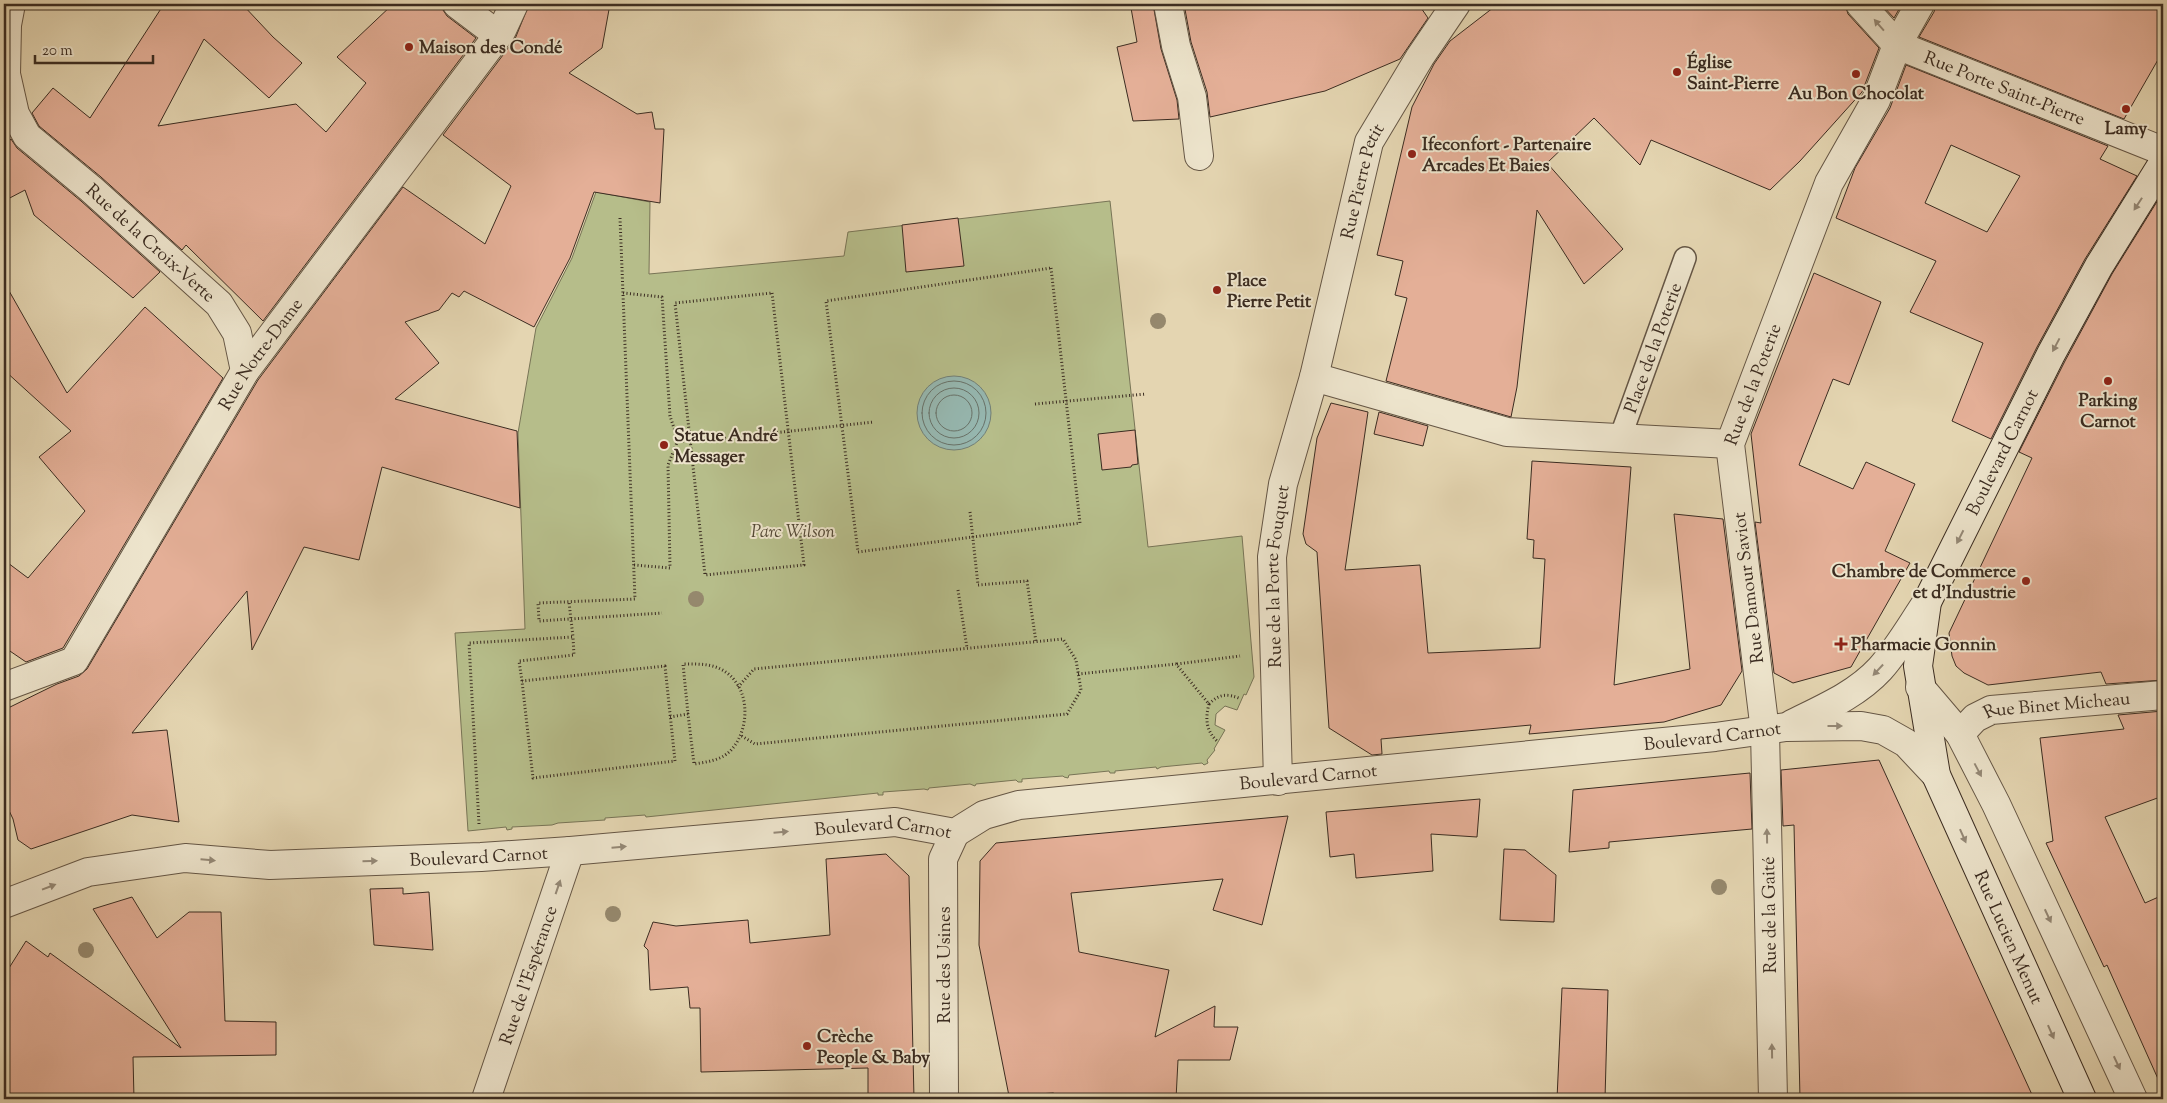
<svg xmlns="http://www.w3.org/2000/svg" width="2167" height="1103" viewBox="0 0 2167 1103" font-family="'Sorts Mill Goudy',serif">
  <style>
    .green { fill: #b6bd8a; stroke: #787456 }
    .water { fill: #96b8b1; stroke: #728077 }
    .lines { fill: none; stroke-linecap: round; stroke-linejoin: round }
    .shore { stroke: #687269; stroke-width: 1 }
    .building { fill: #e4af97; stroke: #3b2c21; fill-rule: evenodd }
    .service-casing { stroke: #655645; stroke-width: 24 }
    .minor-casing { stroke: #655645; stroke-width: 30 }
    .tertiary-casing { stroke: #655645; stroke-width: 30 }
    .secondary-casing { stroke: #3b2c21; stroke-width: 30 }
    .path { stroke: #3b2c21; stroke-width: 3; stroke-dasharray: 1 2.5; stroke-linecap: butt }
    .service { stroke: #ede4cc; stroke-width: 21 }
    .minor { stroke: #ede4cc; stroke-width: 28 }
    .tertiary { stroke: #ede4cc; stroke-width: 28 }
    .secondary { stroke: #ede4cc; stroke-width: 28 }
    .tree { fill: #95886d }
    .oneway { fill: #948876 }
    .poi-dot { fill: #8f2418; stroke: #ede4cc; stroke-width: 2 }
    .labels { text-anchor: middle; stroke-width: 4; stroke-linejoin: round; paint-order: stroke }
    .poi-label { font-size: 18px; font-weight: bold; fill: #3b2c21; stroke: #ede4cc; text-anchor: start }
    .street-label { font-size: 18px; fill: #3b2c21; stroke: #ede4cc }
    .park-label { font-size: 18px; font-style: italic; fill: #544936; stroke: #ede4cc }
  </style>
  <rect width="100%" height="100%" fill="#e4d5b1"/>
  <filter id="stains"><feTurbulence type="fractalNoise" baseFrequency=".004" numOctaves="4"/><feColorMatrix values="0 0 0 0 .2 0 0 0 0 .09 0 0 0 0 .02 0 0 0 .5 -.17"/></filter>
  <radialGradient id="worn" r=".72"><stop offset=".6" stop-color="#630" stop-opacity="0"/><stop offset="1" stop-color="#630" stop-opacity=".3"/></radialGradient>
  <path class="green" d="M596 192 650 202 649 274 844 256 848 232 1110 201 1148 547 1242 536 1254 677 1246 695 1244 694 1237 710 1225 706 1216 714 1215 725 1225 730 1214 749 1215 750 1207 760 1208 763 1204 765 1202 763 1161 767 1157 769 1156 767 1115 771V773H1110L1109 771 1069 775 1068 778 1064 777 1063 776 1022 779V782H1018L1016 780 976 784 975 786 970 784 929 788 928 790 924 789 883 792V795H878V793L646 817 645 815 605 818V820L558 823 552 825 512 827V829L507 830 506 827 468 831 455 633 525 629 518 433 536 328 572 258Z"/>
  <path class="water" d="M917 413a37 37 0 1 1 74 0a37 37 0 1 1-74 0Z"/>
  <g class="lines">
    <path class="shore" d="M922 413a32 32 0 1 1 64 0a32 32 0 1 1-64 0Z
      M929 413a25 25 0 1 1 50 0a25 25 0 1 1-50 0Z
      M936 413a18 18 0 1 1 36 0a18 18 0 1 1-36 0Z"/>
  </g>
  <path class="building" d="M164 4H242L273 37 302 63 269 98 204 39 158 126 296 104 326 132 366 83 337 57 393 4H442L443 10 447 16 476 38 263 321 186 245 182 250 101 177 39 126 32 113 53 88 90 118Z
    M529 4H610L602 48 569 73 637 114 652 112 655 129H664L660 203 594 192 570 258 534 327 464 291 459 297 452 293 439 310 405 322 439 363 395 399 517 431 520 508 382 467 359 560 304 547 252 650 247 591 132 733 167 730 179 822 132 815 31 849 18 840 13 819 4 800V710L57 684 79 676 87 669 258 380 403 187 485 244 511 186 443 135 515 39Z
    M1153 4 1161 49 1177 100 1179 119 1133 121 1117 47 1137 42 1131 8Z
    M1184 4H1407L1419 5 1428 18 1400 59 1325 91 1210 117 1207 92 1191 42Z
    M1498 4H1845L1848 14 1879 48 1862 92 1800 161 1770 190 1651 140 1640 165 1594 118 1547 163 1623 249 1584 284 1537 210 1517 387 1511 417 1386 381 1407 298 1395 295 1403 261 1377 255 1412 107 1434 64 1450 41Z
    M1881 4H1902L1894 18Z
    M1936 4H2163V51L2124 119 1919 37 1934 12Z
    M1906 65 2108 146 2100 159 2137 176 2085 259 2037 347 1991 439 1952 421 1983 343 1910 312 1936 261 1836 218 1855 168 1890 108ZM1951 145 2020 176 1987 232 1925 203Z
    M11 139 17 148 81 201 160 272 133 298 34 215 25 190 4 201V147Z
    M2163 192V680L2106 684 2101 672 1988 685 1964 673 1956 666 1952 656 1949 633 2032 458 2019 452 2065 361 2112 274Z
    M958 218 964 266 906 272 902 225Z
    M1814 273 1881 302 1849 385 1833 379 1799 465 1853 489 1866 462 1915 484 1885 551 1910 563 1851 667 1793 683 1774 673 1755 522 1761 523 1751 434Z
    M4 282 67 393 145 307 223 378 63 648 26 662 4 647V560L28 578 85 511 39 457 71 431 4 370Z
    M1331 403 1368 412 1345 570 1420 565 1428 653 1540 648 1545 559 1533 558 1534 540 1527 539 1532 461 1631 467 1614 685 1690 669 1674 514 1723 519 1742 671 1721 705 1664 722 1529 734 1531 725 1381 739 1382 754 1372 755 1329 728 1317 552 1306 544 1303 534 1317 438Z
    M1379 412 1428 426 1423 446 1374 434Z
    M1135 430 1138 464 1132 465 1131 467 1102 470 1098 434Z
    M2163 711V796L2105 817 2145 903 2163 895V1090L2107 965 2104 967 2046 843 2053 841 2040 738 2124 729 2118 715Z
    M1879 760 2034 1099H1800L1794 825 1783 826 1781 770Z
    M1750 773 1752 829 1609 842V848L1569 852 1573 790Z
    M1480 799 1477 837 1431 834 1433 871 1356 878 1354 854 1330 857 1326 812Z
    M1288 816 1262 925 1213 910 1223 879 1071 893 1079 952 1169 970 1155 1037 1215 1006 1214 1027H1238L1230 1060H1178L1176 1099H1071L1053 1093 1009 1096 979 945 980 861 996 843Z
    M1504 849 1525 850 1556 875 1554 922 1500 920Z
    M886 854 909 876 914 1099H868V1068L701 1072 700 1008H690L688 987 650 990 648 950 644 946 653 922 676 926 748 920 750 943 830 935 826 859Z
    M403 888V894L429 892 433 950 374 945 370 889Z
    M132 897 157 938 189 912H221L225 1021 276 1022V1055L133 1057 134 1099H4V976L26 941 48 957 50 953 181 1048 93 909Z
    M1562 988 1608 990 1605 1099H1557Z"/>
  <g class="lines">
    <defs>
      <g id="service">
        <path id="s1" d="M1620 438 1685 258"/>
      </g>
      <g id="minor">
        <path id="s2" d="M11 4 7 25 6 74 15 114 27 136 91 189 219 304 237 333 245 371"/>
        <path d="M457 4 498 35"/>
        <path d="M1168 4 1176 46 1192 97 1199 156"/>
        <path id="s3" d="M1860 4 1897 45 2163 151"/>
        <path d="M1314 377 1507 432 1730 444"/>
        <path id="s4" d="M4 687 74 661 245 371 502 30 514 4"/>
        <path d="M1920 687 1960 734 1996 804 2133 1099"/>
        <path id="s5" d="M1960 734 1975 718 1991 710 2163 695"/>
        <path id="s6" d="M1278 781 1272 557 1283 484 1314 377 1369 142 1420 57 1456 4"/>
        <path id="s7" d="M486 1099 570 851"/>
        <path d="M944 1099 943 859 955 833"/>
        <path id="s8" d="M1773 1099 1765 731 1730 444 1829 183 1876 100 1897 45 1920 4"/>
      </g>
      <g id="tertiary">
        <path d="M1792 724C1822 709 1856 695 1880 669 1898 649 1912 624 1927 602"/>
        <path id="s9" d="M4 904 88 872 185 858 270 865 481 857 570 851 895 822 955 833 984 815 1019 805 1715 737 1786 727 1861 726 1883 730 1906 743 1936 775"/>
      </g>
      <g id="secondary">
        <path id="s10" d="M2082 1099 1936 775 1918 666 1927 602 2051 354 2099 266 2163 163"/>
      </g>
    </defs>
    <use href="#service" class="service-casing"/>
    <use href="#minor" class="minor-casing"/>
    <use href="#tertiary" class="tertiary-casing"/>
    <use href="#secondary" class="secondary-casing"/>
    <path class="path" d="M620 218 635 599 538 603 539 621 662 613
      M1051 268 1080 523 858 552 826 301Z
      M623 293 662 297 670 416 678 440 690 442 874 422
      M772 293 804 565 705 575 675 303Z
      M1035 404 1146 394
      M970 512 978 585 1027 581 1036 642
      M634 565 670 568 668 465 678 440
      M958 590 967 648
      M1177 664 1240 656
      M665 666 675 761 533 778 522 681Z
      M1078 674 1176 664 1209 704C1219 694 1227 693 1241 699
      M522 681 519 661 574 655 573 637
      M738 687 754 669 1063 639 1076 660 1081 690 1067 714 755 744 740 735
      M1209 704C1205 719 1206 731 1218 742
      M670 717 688 714 694 764C707 762 723 760 732 749 750 728 750 690 727 673 714 663 698 664 683 664L688 714
      M479 824 469 643 573 637 569 602"/>
    <use href="#service" class="service"/>
    <use href="#minor" class="minor"/>
    <use href="#tertiary" class="tertiary"/>
    <use href="#secondary" class="secondary"/>
  </g>
  <g class="tree">
    <circle cx="1158" cy="321" r="8"/>
    <circle cx="696" cy="599" r="8"/>
    <circle cx="1719" cy="887" r="8"/>
    <circle cx="613" cy="914" r="8"/>
    <circle cx="86" cy="950" r="8"/>
  </g>
  <defs><path id="oneway-solid" d="M-6-.8H1V-3.2L6.5 0L1 3.2V.8H-6Z" transform="scale(1.25)"/></defs>
  <g class="oneway">
    <use href="#oneway-solid" transform="translate(1879 25) rotate(-131)"/>
    <use href="#oneway-solid" transform="translate(2138 204) rotate(123)"/>
    <use href="#oneway-solid" transform="translate(2056 345) rotate(118)"/>
    <use href="#oneway-solid" transform="translate(1960 537) rotate(117)"/>
    <use href="#oneway-solid" transform="translate(1878 670) rotate(133)"/>
    <use href="#oneway-solid" transform="translate(1835 726)"/>
    <use href="#oneway-solid" transform="translate(1978 770) rotate(62)"/>
    <use href="#oneway-solid" transform="translate(781 832) rotate(-5)"/>
    <use href="#oneway-solid" transform="translate(1767 836) rotate(-91)"/>
    <use href="#oneway-solid" transform="translate(1963 836) rotate(66)"/>
    <use href="#oneway-solid" transform="translate(619 847) rotate(-5)"/>
    <use href="#oneway-solid" transform="translate(208 860) rotate(5)"/>
    <use href="#oneway-solid" transform="translate(370 861) rotate(-2)"/>
    <use href="#oneway-solid" transform="translate(49 887) rotate(-21)"/>
    <use href="#oneway-solid" transform="translate(558 887) rotate(-71)"/>
    <use href="#oneway-solid" transform="translate(2048 916) rotate(65)"/>
    <use href="#oneway-solid" transform="translate(2051 1032) rotate(66)"/>
    <use href="#oneway-solid" transform="translate(1772 1051) rotate(-91)"/>
    <use href="#oneway-solid" transform="translate(2117 1063) rotate(65)"/>
  </g>
  <g class="poi-dot">
    <circle cx="409" cy="47" r="5"/>
    <circle cx="1677" cy="72" r="5"/>
    <circle cx="1856" cy="74" r="5"/>
    <circle cx="2126" cy="109" r="5"/>
    <circle cx="1412" cy="154" r="5"/>
    <circle cx="1217" cy="290" r="5"/>
    <circle cx="2108" cy="381" r="5"/>
    <circle cx="664" cy="445" r="5"/>
    <circle cx="2026" cy="581" r="5"/>
    <path d="M1838.5 636.5h5v5h5v5h-5v5h-5v-5h-5v-5h5z"/>
    <circle cx="807" cy="1046" r="5"/>
  </g>
  <g class="labels">
    <g class="poi-label">
      <text x="419" y="53">Maison des Condé</text>
      <text x="1687" y="68">Église<tspan x="1687" dy="21">Saint-Pierre</tspan></text>
      <text x="1856" y="99" text-anchor="middle">Au Bon Chocolat</text>
      <text x="2126" y="134" text-anchor="middle">Lamy</text>
      <text x="1422" y="150">Ifeconfort - Partenaire<tspan x="1422" dy="21">Arcades Et Baies</tspan></text>
      <text x="1227" y="286">Place<tspan x="1227" dy="21">Pierre Petit</tspan></text>
      <text x="2108" y="406" text-anchor="middle">Parking<tspan x="2108" dy="21">Carnot</tspan></text>
      <text x="674" y="441">Statue André<tspan x="674" dy="21">Messager</tspan></text>
      <text x="2016" y="577" text-anchor="end">Chambre de Commerce<tspan x="2016" dy="21">et d'Industrie</tspan></text>
      <text x="1851" y="650">Pharmacie Gonnin</text>
      <text x="817" y="1042">Crèche<tspan x="817" dy="21">People &amp; Baby</tspan></text>
    </g>
    <g class="street-label">
      <text dy="6" stroke="none"><textPath href="#s3" startOffset="171">Rue Porte Saint-Pierre</textPath></text>
      <text dy="6" stroke="none"><textPath href="#s6" startOffset="611">Rue Pierre Petit</textPath></text>
      <text dy="6" stroke="none"><textPath href="#s2" startOffset="300">Rue de la Croix-Verte</textPath></text>
      <text dy="6" stroke="none"><textPath href="#s1" startOffset="96">Place de la Poterie</textPath></text>
      <text dy="6" stroke="none"><textPath href="#s4" startOffset="434">Rue Notre-Dame</textPath></text>
      <text dy="6" stroke="none"><textPath href="#s8" startOffset="721">Rue de la Poterie</textPath></text>
      <text dy="6" stroke="none"><textPath href="#s10" startOffset="698">Boulevard Carnot</textPath></text>
      <text dy="6" stroke="none"><textPath href="#s6" startOffset="205">Rue de la Porte Fouquet</textPath></text>
      <text transform="translate(1748 588) rotate(-97)" y="6">Rue Damour Saviot</text>
      <text dy="6" stroke="none"><textPath href="#s5" startOffset="106">Rue Binet Micheau</textPath></text>
      <text dy="6" stroke="none"><textPath href="#s9" startOffset="1728">Boulevard Carnot</textPath></text>
      <text dy="6" stroke="none"><textPath href="#s9" startOffset="1322">Boulevard Carnot</textPath></text>
      <text dy="6" stroke="none"><textPath href="#s9" startOffset="888">Boulevard Carnot</textPath></text>
      <text dy="6" stroke="none"><textPath href="#s9" startOffset="482">Boulevard Carnot</textPath></text>
      <text transform="translate(1769 915) rotate(-91)" y="6">Rue de la Gaité</text>
      <text transform="translate(2009 937) rotate(66)" y="6">Rue Lucien Menut</text>
      <text transform="translate(944 965) rotate(-90)" y="6">Rue des Usines</text>
      <text dy="6" stroke="none"><textPath href="#s7" startOffset="131">Rue de l'Espérance</textPath></text>
    </g>
    <g class="park-label">
      <text x="793" y="537">Parc Wilson</text>
    </g>
  </g>
  <rect width="2167" height="1103" fill="none" stroke="#e4d5b1" stroke-width="20"/>
  <rect x="5" y="5" width="2157" height="1093" fill="none" stroke="#3b2c21" stroke-width="2.5"/>
  <rect x="10" y="10" width="2147" height="1083" fill="none" stroke="#3b2c21"/>
  <path d="M35 55v8h118v-8" fill="none" stroke="#3b2c21" stroke-width="2.5"/>
  <text x="42" y="55" font-size="15" fill="#3b2c21" stroke="#ede4cc" stroke-width="4" paint-order="stroke">20 m</text>
  <rect width="100%" height="100%" filter="url(#stains)"/>
  <rect width="100%" height="100%" fill="url(#worn)"/>
</svg>
